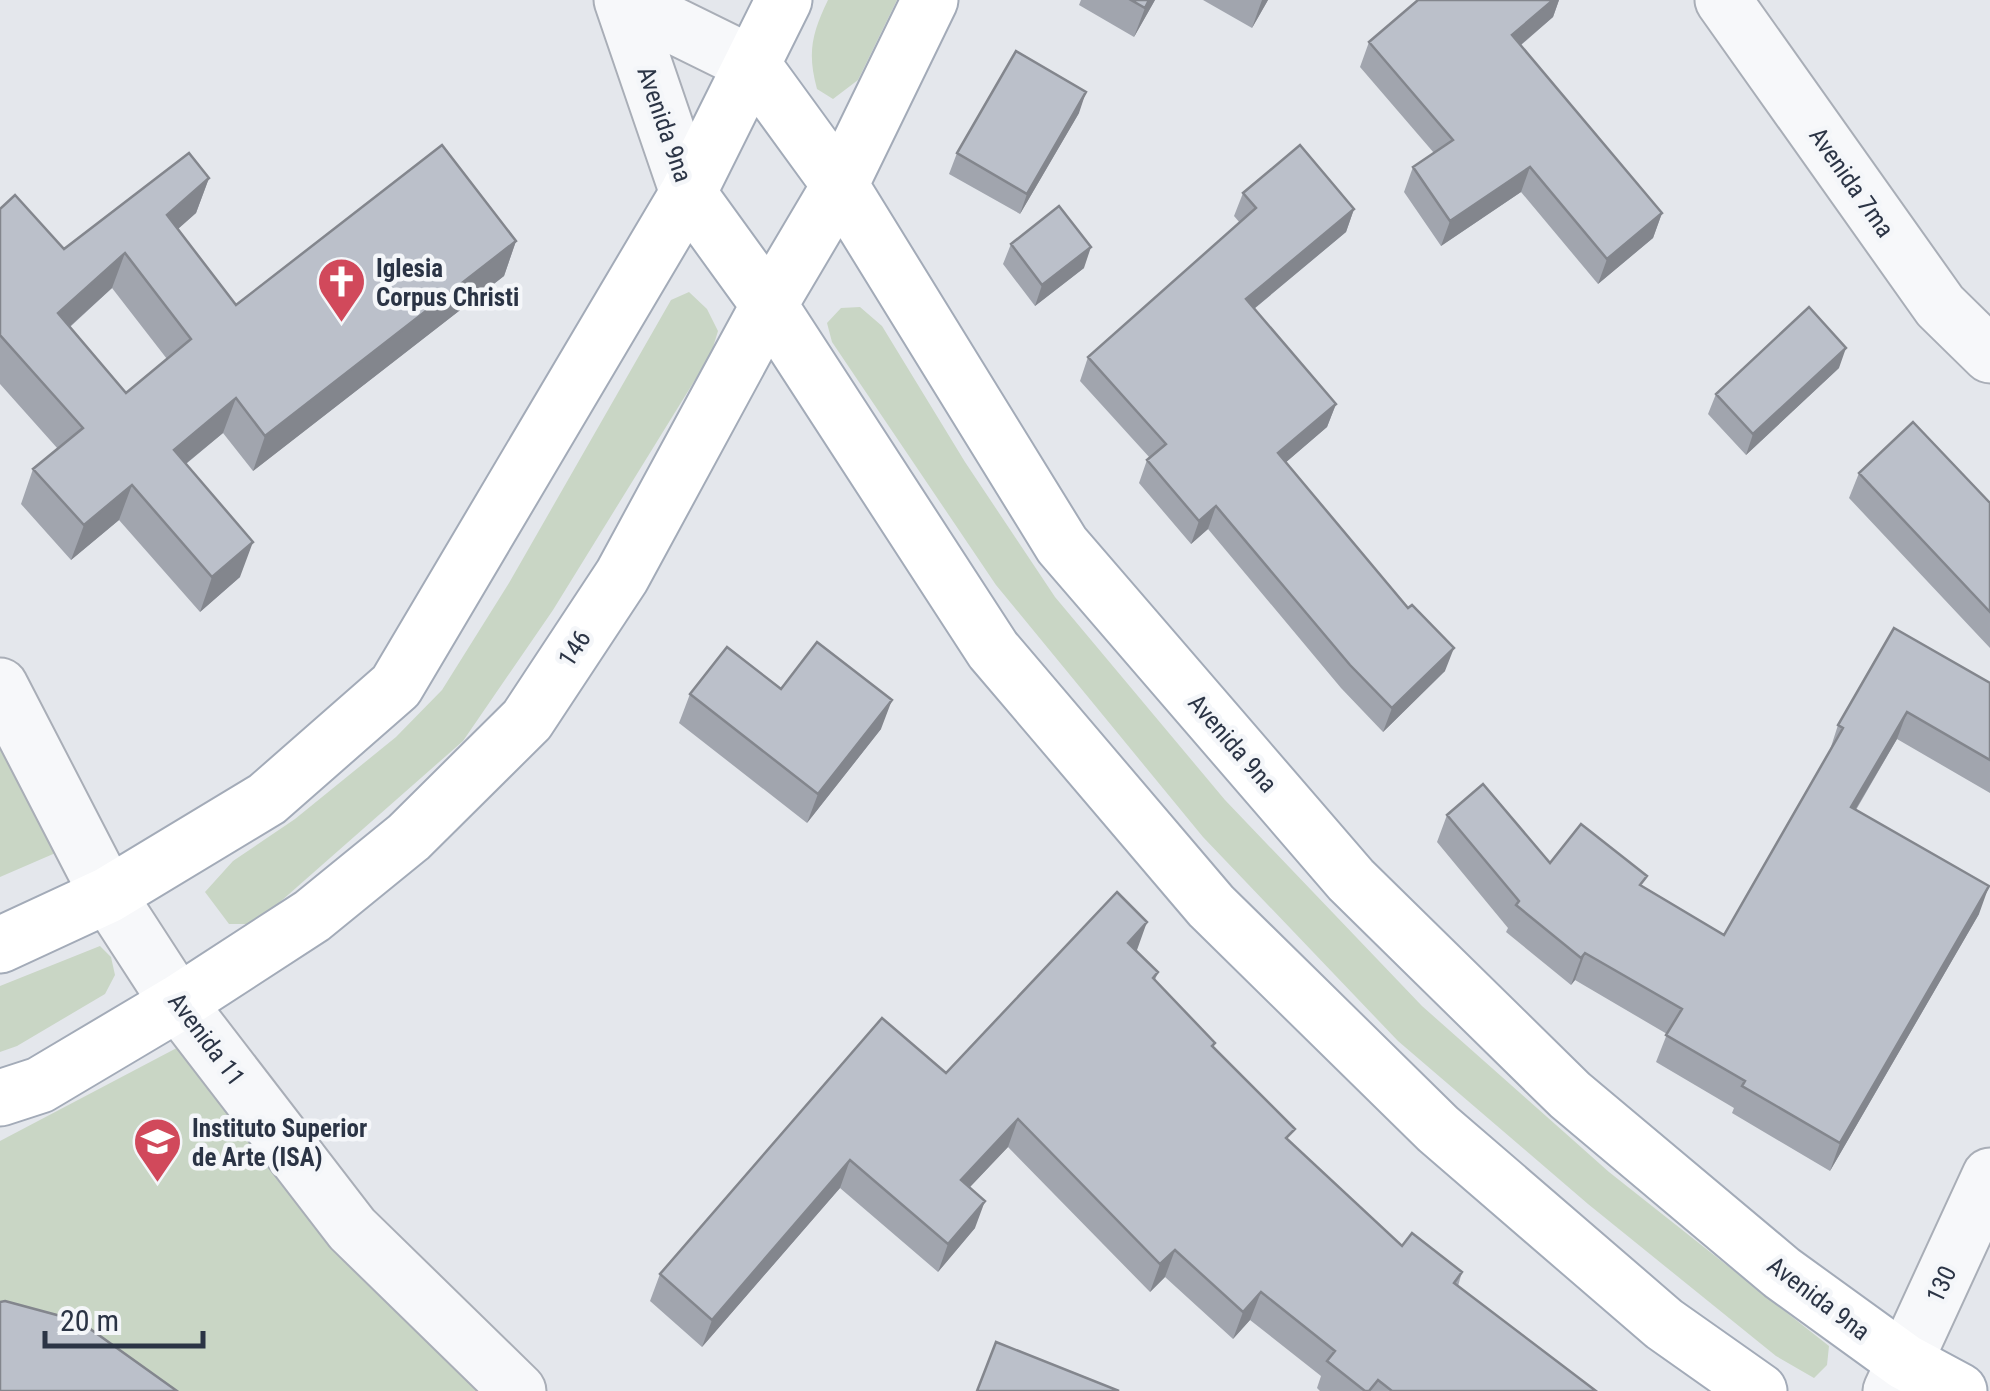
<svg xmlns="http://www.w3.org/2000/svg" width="1990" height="1391" viewBox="0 0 1990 1391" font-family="'Roboto Condensed',sans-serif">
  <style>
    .green { fill: #c9d6c5 }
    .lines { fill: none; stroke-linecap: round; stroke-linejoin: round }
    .minor-casing { stroke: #a9aeb7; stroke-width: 59 }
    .major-casing { stroke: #a3abb8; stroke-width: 59 }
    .minor { stroke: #f7f8fa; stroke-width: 55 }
    .major { stroke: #fff; stroke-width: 55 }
    .wall { fill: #a1a5ae; fill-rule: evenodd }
    .shaded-wall { fill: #83868d }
    .building { fill: #bbc0ca; stroke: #83868d; stroke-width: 2.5; fill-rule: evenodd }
    .labels { text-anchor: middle; stroke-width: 9; stroke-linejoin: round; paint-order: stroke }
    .street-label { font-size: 25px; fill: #2b3445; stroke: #f4f6f9 }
    .poi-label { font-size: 25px; font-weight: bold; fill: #2b3445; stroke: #f4f6f9; text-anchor: start }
  </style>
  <rect width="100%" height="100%" fill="#e4e7ec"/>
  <path class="green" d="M828 0H897L858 80 833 99 817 89C807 53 812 33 828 0Z
    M689 292 707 309 718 331 711 354 553 610 463 741 255 924H229L205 892 233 861 295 819 396 737 442 690 509 583 671 300Z
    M860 307 882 326 965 462 1055 597 1225 800 1422 1006 1609 1172 1829 1346 1827 1365 1814 1378 1776 1356 1588 1204 1398 1041 1203 837 996 585 832 342 827 323 841 308Z
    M0 726 67 848 0 877Z
    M100 946 111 957 115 975 105 994 17 1046 0 1052V986Z
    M190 1041 518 1391H0V1141Z"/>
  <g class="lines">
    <defs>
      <path id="minor" d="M622 0 688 193
        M622 0 752 64
        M1723 0 1940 306 1990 355
        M0 686 108 895 178 1003 352 1229 518 1391
        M1891 1391 1990 1176"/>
      <path id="major" d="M752 64 840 185 1062 545 1351 880 1570 1095 1782 1273 1905 1362 1959 1391
        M688 193 769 305 993 650 1211 906 1438 1129 1664 1324 1759 1391
        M0 945 108 895 267 799 396 686 688 193 784 0
        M0 1098 40 1085 178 1003 312 916 409 837 527 720 622 576 769 305 840 185 930 0"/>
    </defs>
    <use href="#minor" class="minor-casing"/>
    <use href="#major" class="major-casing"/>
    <use href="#minor" class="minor"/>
    <use href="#major" class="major"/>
  </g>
  <path class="wall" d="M1081 0H1155L1134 37 1079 5Z
    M1203 0H1268L1252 28Z
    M1418 0H1559L1553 17 1521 45 1662 213 1653 238 1598 284 1521 192 1441 246 1404 192 1413 167 1434 153 1360 67 1369 42Z
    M1079 113 1020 214 949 174 957 153Z
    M209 178 196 213 178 229 236 305 516 241 504 276 253 471 223 433 186 464 240 577 200 612 119 520 71 560 21 504 33 469 58 449 0 384V209L64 249ZM112 288 167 359 126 393 70 327Z
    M1243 193 1354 209 1346 232 1254 309 1336 404 1327 427 1286 462 1445 671 1383 732 1341 688 1208 529 1191 544 1139 483 1147 460 1150 458 1080 381 1088 357 1240 223 1234 216Z
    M1011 244 1084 268 1035 306 1003 264Z
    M1839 368 1746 455 1708 414 1716 394Z
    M1859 473 1990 503V648L1849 498Z
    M1990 683V793L1897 739 1856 810 1979 914 1830 1171 1732 1113 1734 1108 1656 1062 1667 1034 1575 980 1571 985 1506 932 1508 928 1437 842 1447 815 1550 863 1643 886 1724 935 1829 753 1838 725Z
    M781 689 881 729 807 823 679 723 690 694Z
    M1136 951 1158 972 1155 980 1213 1048 1290 1142 1402 1246 1462 1272 1458 1286 1596 1391H1320L1317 1388 1321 1376 1250 1320 1233 1339 1165 1277 1150 1292 1008 1147 969 1188 975 1228 938 1272 840 1188 702 1347 650 1301 660 1274 946 1073Z"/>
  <path class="shaded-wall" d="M1149 0H1155L1134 37 1145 8Z
    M1262 0H1268L1252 28Z
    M1553 0H1559L1553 17 1503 60 1512 35Z
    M1086 92 1079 113 1020 214 1027 194Z
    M1530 167 1521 192 1441 246 1450 221Z
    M209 178 196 213 154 250 167 215Z
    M1354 209 1346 232 1238 322 1246 299Z
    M1662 213 1653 238 1598 284 1607 259Z
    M516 241 504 276 253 471 265 436Z
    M1091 247 1084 268 1035 306 1042 285Z
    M125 253 112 288 46 348 58 313Z
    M1846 348 1839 368 1746 455 1753 434Z
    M236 398 223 433 161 484 174 450Z
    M1336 404 1327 427 1270 476 1278 453Z
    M132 485 119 520 71 560 84 525Z
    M1216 506 1208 529 1191 544 1199 521Z
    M253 542 240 577 200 612 212 577Z
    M1454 648 1445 671 1383 732 1392 708Z
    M892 700 881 729 807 823 818 794Z
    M1907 712 1897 739 1841 834 1851 807Z
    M1989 886 1979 914 1830 1171 1840 1143Z
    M1147 922 1137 950 1118 970 1128 943Z
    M1585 953 1575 980 1571 985 1581 958Z
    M1018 1119 1008 1147 951 1207 961 1180Z
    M850 1160 840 1188 702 1347 712 1320Z
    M985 1201 975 1228 938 1272 948 1244Z
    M1175 1250 1165 1277 1150 1292 1160 1264Z
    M1261 1292 1250 1320 1233 1339 1243 1312Z"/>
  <path class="building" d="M1131 0H1149L1145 8Z
    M1418 0H1553L1512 35 1662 213 1607 259 1530 167 1450 221 1413 167 1453 140 1369 42Z
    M1016 51 1086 92 1027 194 957 153Z
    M442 145 516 241 265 436 236 398 174 450 253 542 212 577 132 485 84 525 33 469 83 428 0 335V209L15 195 64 249 189 153 209 178 167 215 236 305ZM125 253 191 339 126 393 58 313Z
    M1300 145 1354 209 1246 299 1336 404 1278 453 1408 608 1412 605 1454 648 1392 708 1350 665 1216 506 1199 521 1147 460 1166 444 1088 357 1256 208 1243 193Z
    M1059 206 1091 247 1042 285 1011 244Z
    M1809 307 1846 348 1753 434 1716 394Z
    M1913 422 1990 503V612L1859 473Z
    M1894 628 1990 683V760L1907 712 1851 807 1989 886 1840 1143 1742 1086 1745 1081 1666 1035 1682 1009 1585 953 1581 958 1516 905 1519 901 1447 815 1483 784 1550 863 1581 824 1647 876 1640 885 1724 935 1843 728 1838 725Z
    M817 642 892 700 818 794 690 694 727 647 781 689Z
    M1117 892 1147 922 1128 943 1158 972 1153 978 1215 1043 1212 1046 1295 1129 1286 1138 1402 1246 1412 1233 1462 1272 1454 1283 1596 1391H1392L1378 1380 1369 1391H1365L1327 1361 1335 1351 1261 1292 1243 1312 1175 1250 1160 1264 1018 1119 961 1180 985 1201 948 1244 850 1160 712 1320 660 1274 882 1018 946 1073Z
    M5 1301 79 1321 177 1391H0V1302Z
    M996 1342 1119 1391H977Z"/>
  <defs>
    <symbol id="church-pin" viewBox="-11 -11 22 30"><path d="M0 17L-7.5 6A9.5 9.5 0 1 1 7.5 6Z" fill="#d1495b" stroke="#f4f6f9"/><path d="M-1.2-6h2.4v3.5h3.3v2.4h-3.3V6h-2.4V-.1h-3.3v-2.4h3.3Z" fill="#fff"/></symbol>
    <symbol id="university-pin" viewBox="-11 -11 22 30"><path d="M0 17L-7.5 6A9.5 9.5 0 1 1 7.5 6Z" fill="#d1495b" stroke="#f4f6f9"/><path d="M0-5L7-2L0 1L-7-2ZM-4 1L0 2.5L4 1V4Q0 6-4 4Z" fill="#fff"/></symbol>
  </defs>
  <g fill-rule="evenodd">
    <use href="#church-pin" x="314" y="254" width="55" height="75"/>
    <use href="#university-pin" x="130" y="1114" width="55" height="75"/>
  </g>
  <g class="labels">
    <g class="street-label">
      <text transform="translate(665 124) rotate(71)" y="9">Avenida 9na</text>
      <text transform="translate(1852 182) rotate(55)" y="9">Avenida 7ma</text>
      <text transform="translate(574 648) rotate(-57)" y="9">146</text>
      <text transform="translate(1233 743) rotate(49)" y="9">Avenida 9na</text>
      <text transform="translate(207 1039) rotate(53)" y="9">Avenida 11</text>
      <text transform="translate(1941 1284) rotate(-65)" y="9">130</text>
      <text transform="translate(1819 1298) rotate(37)" y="9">Avenida 9na</text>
    </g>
    <g class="poi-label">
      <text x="376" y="277">Iglesia<tspan x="376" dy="29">Corpus Christi</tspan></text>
      <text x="192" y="1137">Instituto Superior<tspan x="192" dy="29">de Arte (ISA)</tspan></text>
    </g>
  </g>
  <path d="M45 1331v15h158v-15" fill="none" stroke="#2b3445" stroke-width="5"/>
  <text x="60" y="1331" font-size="30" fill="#2b3445" stroke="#f4f6f9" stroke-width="8" paint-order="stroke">20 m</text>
</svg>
